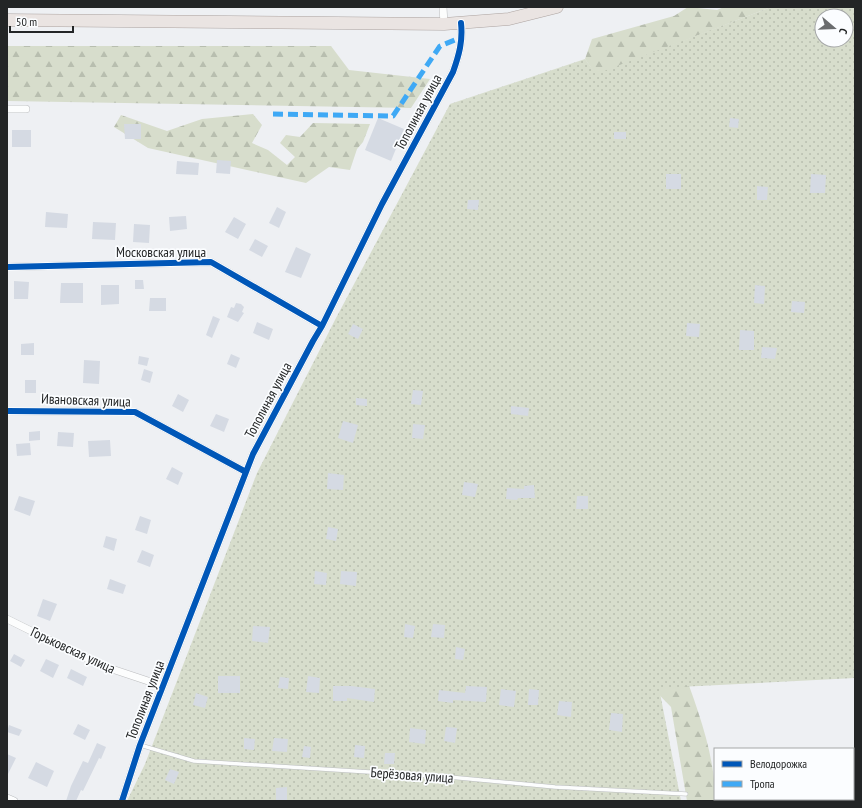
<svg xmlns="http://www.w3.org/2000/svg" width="862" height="808" viewBox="0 0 862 808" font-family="'PT Sans Narrow',sans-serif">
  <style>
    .forest { fill: url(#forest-firs) }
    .park { fill: url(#park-dots); fill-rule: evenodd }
    .building { fill: #d5dae3 }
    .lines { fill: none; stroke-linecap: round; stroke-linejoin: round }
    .service-casing { stroke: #bcbec0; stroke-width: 4.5 }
    .minor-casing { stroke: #bcbec0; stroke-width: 8 }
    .primary-casing { stroke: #aca3a0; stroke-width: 13 }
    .service { stroke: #fcfdfd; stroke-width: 3.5 }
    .minor { stroke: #fcfdfd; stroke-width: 7 }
    .primary { stroke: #eae4e2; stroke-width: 12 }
    .quiet { stroke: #3fa9f5; stroke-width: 5; stroke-dasharray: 10 5; stroke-linecap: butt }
    .cycleway-casing { stroke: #fbfdff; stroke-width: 8 }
    .cycleway { stroke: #0057b8; stroke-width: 6 }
    .labels { text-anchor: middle; stroke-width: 3.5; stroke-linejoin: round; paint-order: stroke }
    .street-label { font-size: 14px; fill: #232526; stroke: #fbfdff }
  </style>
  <defs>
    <pattern id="forest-firs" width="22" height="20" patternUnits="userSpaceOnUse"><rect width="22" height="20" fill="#d7ddcc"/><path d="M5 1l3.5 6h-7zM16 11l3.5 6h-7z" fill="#b8beaf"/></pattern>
    <pattern id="park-dots" width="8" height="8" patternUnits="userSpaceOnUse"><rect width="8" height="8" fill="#d7ddcc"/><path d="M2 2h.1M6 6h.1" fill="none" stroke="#b8beaf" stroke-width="1.8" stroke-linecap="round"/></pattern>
  </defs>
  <rect width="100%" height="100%" fill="#eef0f3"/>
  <path class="forest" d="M688 7 717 10 724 7H771L596 75 585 59 592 39 674 16Z
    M7 46H331L349 70 430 79 411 108 7 101Z
    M253 114 262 125 252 143 268 150 287 165 295 157 280 143 286 135 300 137 313 123 370 124 363 142 357 149 350 170 329 167 306 183 148 148 114 127 121 115 167 131 202 119Z
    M680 661C696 705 715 752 715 799H720V801H687L671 707 633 668Z"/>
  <path class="park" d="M771 7H855V678L659 688 681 801H127L145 764 257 473 336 318 450 104 585 59 596 74ZM822 16H846V40H822Z"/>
  <path class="building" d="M378 118 404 129 391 161 365 150Z
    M730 118 739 119 738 128 729 127Z
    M124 124H141V139H125Z
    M12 130H31V147H12Z
    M614 132H626V139H614Z
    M217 160 231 161 230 174 216 173Z
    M177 161 199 163 198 175 176 174Z
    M666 174H681V189H666Z
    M811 174 826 175 825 193H810Z
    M757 186 768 187 767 200H757Z
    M468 200H479L478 210 467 209Z
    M277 207 286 212 279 228 269 223Z
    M46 212 68 214 67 228 45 227Z
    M186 216 187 229 170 231 169 217Z
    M234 217 246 224 238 239 225 232Z
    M93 222 116 223 115 240 92 239Z
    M134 224 150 225 149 243 133 242Z
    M255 239 268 246 262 257 249 250Z
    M296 247 311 254 301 278 285 272Z
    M135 280H143L144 289H135Z
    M14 281 29 282 28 299H14Z
    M61 283H83V303H60Z
    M101 285H119V304L101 305Z
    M755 285 765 286 764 304 754 303Z
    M150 298H166V311H149Z
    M792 301 805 302 804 313 791 312Z
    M236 303 241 304 244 307 242 312 244 313 238 322 227 317 231 307 234 308Z
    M213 316 220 319 212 338 206 335Z
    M257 322 273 329 269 340 253 333Z
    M687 323 700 324 699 337 686 336Z
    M353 324 363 329 358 339 348 334Z
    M740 330 754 331V350H739Z
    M34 343V355H21V344Z
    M762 347 777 348 775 359 761 358Z
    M231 354 240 358 236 368 227 364Z
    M139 356 149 358 147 366 138 364Z
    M84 360 100 361 99 384 83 383Z
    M144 369 153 372 150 383 141 380Z
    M25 380H36V393H25Z
    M413 390 423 391 421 405 411 404Z
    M178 394 189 400 183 412 172 406Z
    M356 398 367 399V406L356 405Z
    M511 406 529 408 528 416 511 414Z
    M216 414 229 419 224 432 210 426Z
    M343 421 358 425 353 443 338 438Z
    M413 424 425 425 423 439 412 438Z
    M40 431V440L29 441V432Z
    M58 432 74 433 73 447 57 446Z
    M110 440 111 456 89 457 88 441Z
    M30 443 31 455 17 456 16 444Z
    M172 467 183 473 178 485 166 479Z
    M328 473 344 475 343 490 327 489Z
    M464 482 478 484 475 497 462 495Z
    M534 485 535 498H518L517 500 506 499 507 488 524 489V486Z
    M19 496 35 501 30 516 14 510Z
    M577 496H588V509H576Z
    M140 516 151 520 147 534 135 530Z
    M328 527 338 529 336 541 326 539Z
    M106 536 117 539 114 551 103 547Z
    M142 550 154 555 150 567 137 562Z
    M315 571 327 573 326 585 314 584Z
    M341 571 357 572 356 586 340 584Z
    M110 579 126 585 123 594 107 589Z
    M43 599 57 604 50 621 37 616Z
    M405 624 415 626 413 638 404 637Z
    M433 624 445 625 444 638 431 637Z
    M253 626 270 627 268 643 252 641Z
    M456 647 465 649 463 660 455 659Z
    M14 654 25 660 21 667 10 661Z
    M46 659 59 665 53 678 40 671Z
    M71 669 87 677 83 686 67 678Z
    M218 676H240V693H218Z
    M308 676 320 678 319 693 306 692Z
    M280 677 289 678 288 689 278 688Z
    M333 686H351L375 689 374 702 347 698V701H333Z
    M466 686 487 687 486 702 453 700V703L438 701 439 690 465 693Z
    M501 689 516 691 514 707 499 705Z
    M529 689 539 690 538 705H528Z
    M196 693 208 697 205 708 193 705Z
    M559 701 572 702 571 717 557 715Z
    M611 713 623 714 622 732 609 730Z
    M78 724 90 730 85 740 73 734Z
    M9 725 22 730 19 736 7 732Z
    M446 727 457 728 455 743 444 741Z
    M410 728 426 730 425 744 409 742Z
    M244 738 255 739 254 750 244 749Z
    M274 738 288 739 287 752 272 751Z
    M97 743 106 747 101 759 99 758 83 791 81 790 76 801H66L71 786 83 761 88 763Z
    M355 745 365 746 364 758 354 757Z
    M304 746 311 747 310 758 302 757Z
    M385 753H395L394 764H384Z
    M7 754 16 758 7 776Z
    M36 762 54 771 47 787 28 778Z
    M170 769 179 772 174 784 165 780Z
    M287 787V801H276V788Z"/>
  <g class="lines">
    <defs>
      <path id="service" d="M140 745 194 761 449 777 555 787 686 794"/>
      <path id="minor" d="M443 7 444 24
        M7 109H26
        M7 267 211 262 322 326
        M7 411 135 412 246 472
        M7 619 100 665 163 686
        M7 798 14 801
        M122 801 140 745 253 454 313 341 322 326 382 204 453 72C459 55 463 41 461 23"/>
      <path id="primary" d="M7 20 444 24 509 19 557 7"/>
    </defs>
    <use href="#service" class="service-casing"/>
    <use href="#minor" class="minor-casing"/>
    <use href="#primary" class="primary-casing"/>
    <use href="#service" class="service"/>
    <use href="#minor" class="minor"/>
    <use href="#primary" class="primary"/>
    <path class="quiet" d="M273 114 393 116 440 46 462 37"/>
    <defs>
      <path id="cycleway" d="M7 267 211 262 322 326
        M7 411 135 412 246 472
        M122 801 140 745 253 454 313 341 322 326 382 204 453 72C459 55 463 41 461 23"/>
    </defs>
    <use href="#cycleway" class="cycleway-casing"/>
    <use href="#cycleway" class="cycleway"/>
  </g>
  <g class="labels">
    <g class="street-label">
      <text transform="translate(418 112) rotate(-62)" y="5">Тополиная улица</text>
      <text x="161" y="257">Московская улица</text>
      <text transform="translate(86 400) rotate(2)" y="5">Ивановская улица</text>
      <text transform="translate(268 400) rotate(-62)" y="5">Тополиная улица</text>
      <text transform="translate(73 650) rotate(25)" y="5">Горьковская улица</text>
      <text transform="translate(145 700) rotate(-69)" y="5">Тополиная улица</text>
      <text transform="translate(412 775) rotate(4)" y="5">Берёзовая улица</text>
    </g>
  </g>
  <rect width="862" height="808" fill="none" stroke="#232526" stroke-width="16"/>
  <rect x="714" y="748" width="140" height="52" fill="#fbfdff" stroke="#a5a7a8"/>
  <rect x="722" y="761" width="20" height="6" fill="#0057b8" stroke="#a5a7a8"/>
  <text x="750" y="768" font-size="12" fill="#232526">Велодорожка</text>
  <rect x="722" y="781" width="20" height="6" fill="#3fa9f5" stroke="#a5a7a8"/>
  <text x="750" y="788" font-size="12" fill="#232526">Тропа</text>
  <g transform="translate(834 28) rotate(109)"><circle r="19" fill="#fbfdff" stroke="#a5a7a8"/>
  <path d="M0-3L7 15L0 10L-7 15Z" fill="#6a6c6e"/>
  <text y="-6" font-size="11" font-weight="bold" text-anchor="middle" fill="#232526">С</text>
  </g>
  <path d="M10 26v6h63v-6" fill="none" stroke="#232526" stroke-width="2"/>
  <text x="16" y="26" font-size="12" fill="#232526" stroke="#fbfdff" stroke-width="3" paint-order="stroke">50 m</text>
</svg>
